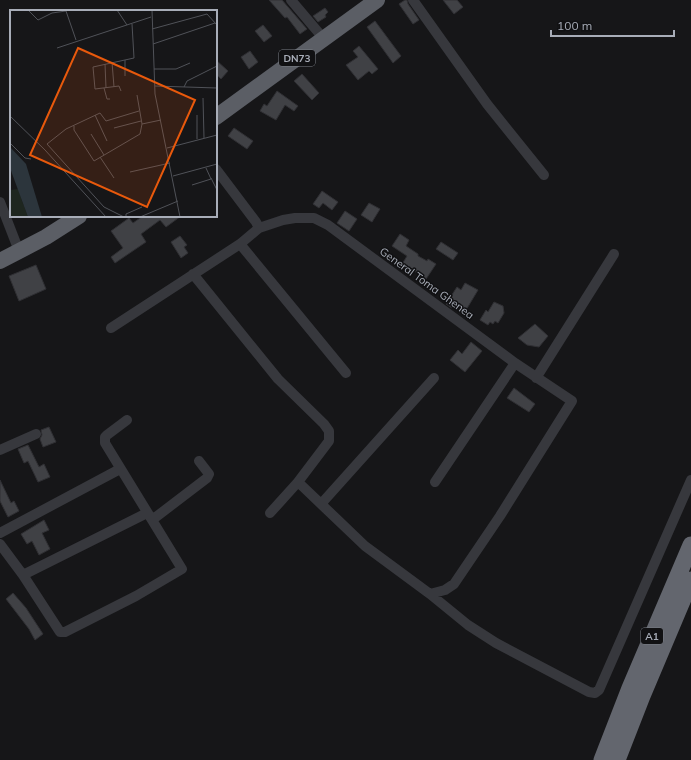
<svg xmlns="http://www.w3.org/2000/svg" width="691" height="760" viewBox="0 0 691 760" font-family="Mulish,sans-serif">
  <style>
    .building { fill: #404145; stroke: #303034 }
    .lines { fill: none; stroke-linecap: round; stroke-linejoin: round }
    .minor { stroke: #37383d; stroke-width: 10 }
    .trunk { stroke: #5b5e65; stroke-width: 16 }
    .motorway { stroke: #63666e; stroke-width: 17 }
    .labels { text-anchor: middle; stroke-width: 3; stroke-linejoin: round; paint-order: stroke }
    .shield { fill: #111113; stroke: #7b7e86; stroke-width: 1 }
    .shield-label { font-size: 10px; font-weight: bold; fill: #a8adb8 }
    .street-label { font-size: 11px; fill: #a8adb8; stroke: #111113 }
    .inset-road { fill: none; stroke: #505258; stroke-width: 1 }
    .view { fill: #e8590c; fill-opacity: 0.15; stroke: #e8590c; stroke-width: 2 }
    .inset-edge { fill: none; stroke: #a8adb8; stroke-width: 2 }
  </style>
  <rect width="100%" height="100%" fill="#161618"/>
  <path class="building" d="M269 0H282L307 29 300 34 287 17 285 18Z
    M405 0H407L408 4 419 20 413 24 399 4Z
    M443 0H457L463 7 454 14Z
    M325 8 328 12 325 15 326 17 318 22 313 16Z
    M375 21 401 56 393 63 367 27Z
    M263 25 272 36 264 42 255 31Z
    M359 46 378 69 372 74 369 71 358 80 346 65 358 57 353 51Z
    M250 51 258 62 249 69 241 57Z
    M216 60 228 71 221 79 216 74Z
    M302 74 319 93 312 100 294 81Z
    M277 91 298 106 294 111 285 105 276 120 260 111 264 104 267 106Z
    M234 128 253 141 247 149 228 136Z
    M322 191 338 202 332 210 323 203 319 208 313 204Z
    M369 203 380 209 372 222 361 215Z
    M345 211 357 219 349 231 337 223Z
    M143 216H181L166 227 160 220 141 234 146 242 115 263 111 257 123 248 111 231 129 218 133 223Z
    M400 234 409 240 406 246 418 254V256L427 261 428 259 436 264 424 282 417 278 419 274 408 267 406 269 401 266 407 256 392 246Z
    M180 236 187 245 184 247 188 253 181 258 171 242Z
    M441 242 458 253 453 260 436 249Z
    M36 265 46 289 19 301 9 276Z
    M465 283 478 290 466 310 455 303 452 308 446 304 457 287 461 290Z
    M494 302 503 306 504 313 498 323 495 321 493 324 490 322 488 325 480 320 486 310 488 312Z
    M535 324 548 336 539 347 527 345 518 338Z
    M471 342 482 351 465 372 450 360 458 350 462 354Z
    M514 388 535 404 529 412 507 398Z
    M49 427 56 442 43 447 40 439 42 435 41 430Z
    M28 445 39 467 44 464 50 477 38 482 28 461 24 463 18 449Z
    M0 480 11 503 14 501 19 511 8 517 0 501Z
    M44 520 49 530 42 533 50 549 39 555 32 541 27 544 21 534Z
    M13 593 26 608 43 634 35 640 29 629 6 599Z"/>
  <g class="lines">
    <path class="minor" d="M291 0 324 39
      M413 0 487 104 544 175
      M216 169 256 222 259 228
      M0 202 19 251
      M240 244 346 373
      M193 274 278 379 324 424 329 431V441L298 482 365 546 430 594 468 625 496 643 589 692 595 693 599 690 691 480
      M111 328 240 244 259 228 283 220 295 218H314L328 225 515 363 572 401 500 516 454 584 445 590 430 594
      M536 378 614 254
      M0 450 36 434
      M435 482 515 363
      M321 504 434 378
      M270 513 298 482
      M152 520 207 478 209 474 199 461
      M0 533 120 469
      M0 544 23 575 60 632H65L136 596 182 569 105 443V437L107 435 127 420
      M23 575 147 513"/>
    <path class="trunk" d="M216 117 377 0
      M0 261 46 237 79 216"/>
    <path class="motorway" d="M602 760 630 688 691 545
      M617 760 642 696 691 580"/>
  </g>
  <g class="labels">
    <g class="shield">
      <rect x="279" y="50" width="36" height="16" rx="3"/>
      <rect x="641" y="628" width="22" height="16" rx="3"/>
    </g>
    <g class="shield-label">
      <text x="297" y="62">DN73</text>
      <text x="652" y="640">A1</text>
    </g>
    <g class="street-label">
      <text transform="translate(427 283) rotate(36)" y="4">General Toma Ghenea</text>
    </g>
  </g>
  <g transform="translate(10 10)">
    <rect width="207" height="207" fill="#161618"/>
    <path d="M9 179 11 188 18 207H0V180Z" fill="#1e261f"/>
    <path d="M0 137 16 154 32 207H18L0 158Z" fill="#2c353c"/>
    <path class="inset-road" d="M18 0 28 10 42 3 56 1 66 30M107 0 117 15M142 0 145 84 170 207M142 19 197 4 207 15M143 34 205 13M47 38 141 7M115 50V66M102 52 104 77M95 54 96 78M144 59H166L180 53M145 76 207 78M174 77 177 71 207 56M94 78 97 89H100M111 81 109 76 85 79 83 57 124 48 122 14M193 88 194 128M85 105 97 131M187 105V129M0 106 35 140 96 207M132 114 151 110M64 116V120L84 151 130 124 132 114 127 85M104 118 131 111M81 124 94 145M0 133 15 148 21 149M157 138 207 125M90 147 104 168M120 162 160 153M163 166 207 154M201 168 207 180M182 175 201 169 196 158M114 207 94 197 37 134 56 119 90 103 96 111 129 101M116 207V204L132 197M130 207 168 191"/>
    <path class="view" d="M68 38 185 90 137 197 20 145Z"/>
    <rect width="207" height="207" class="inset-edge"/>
  </g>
  <path d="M551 30v6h123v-6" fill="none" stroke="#a8adb8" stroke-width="2"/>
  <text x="557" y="30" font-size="12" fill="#a8adb8" stroke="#111113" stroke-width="3" paint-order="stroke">100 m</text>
</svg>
